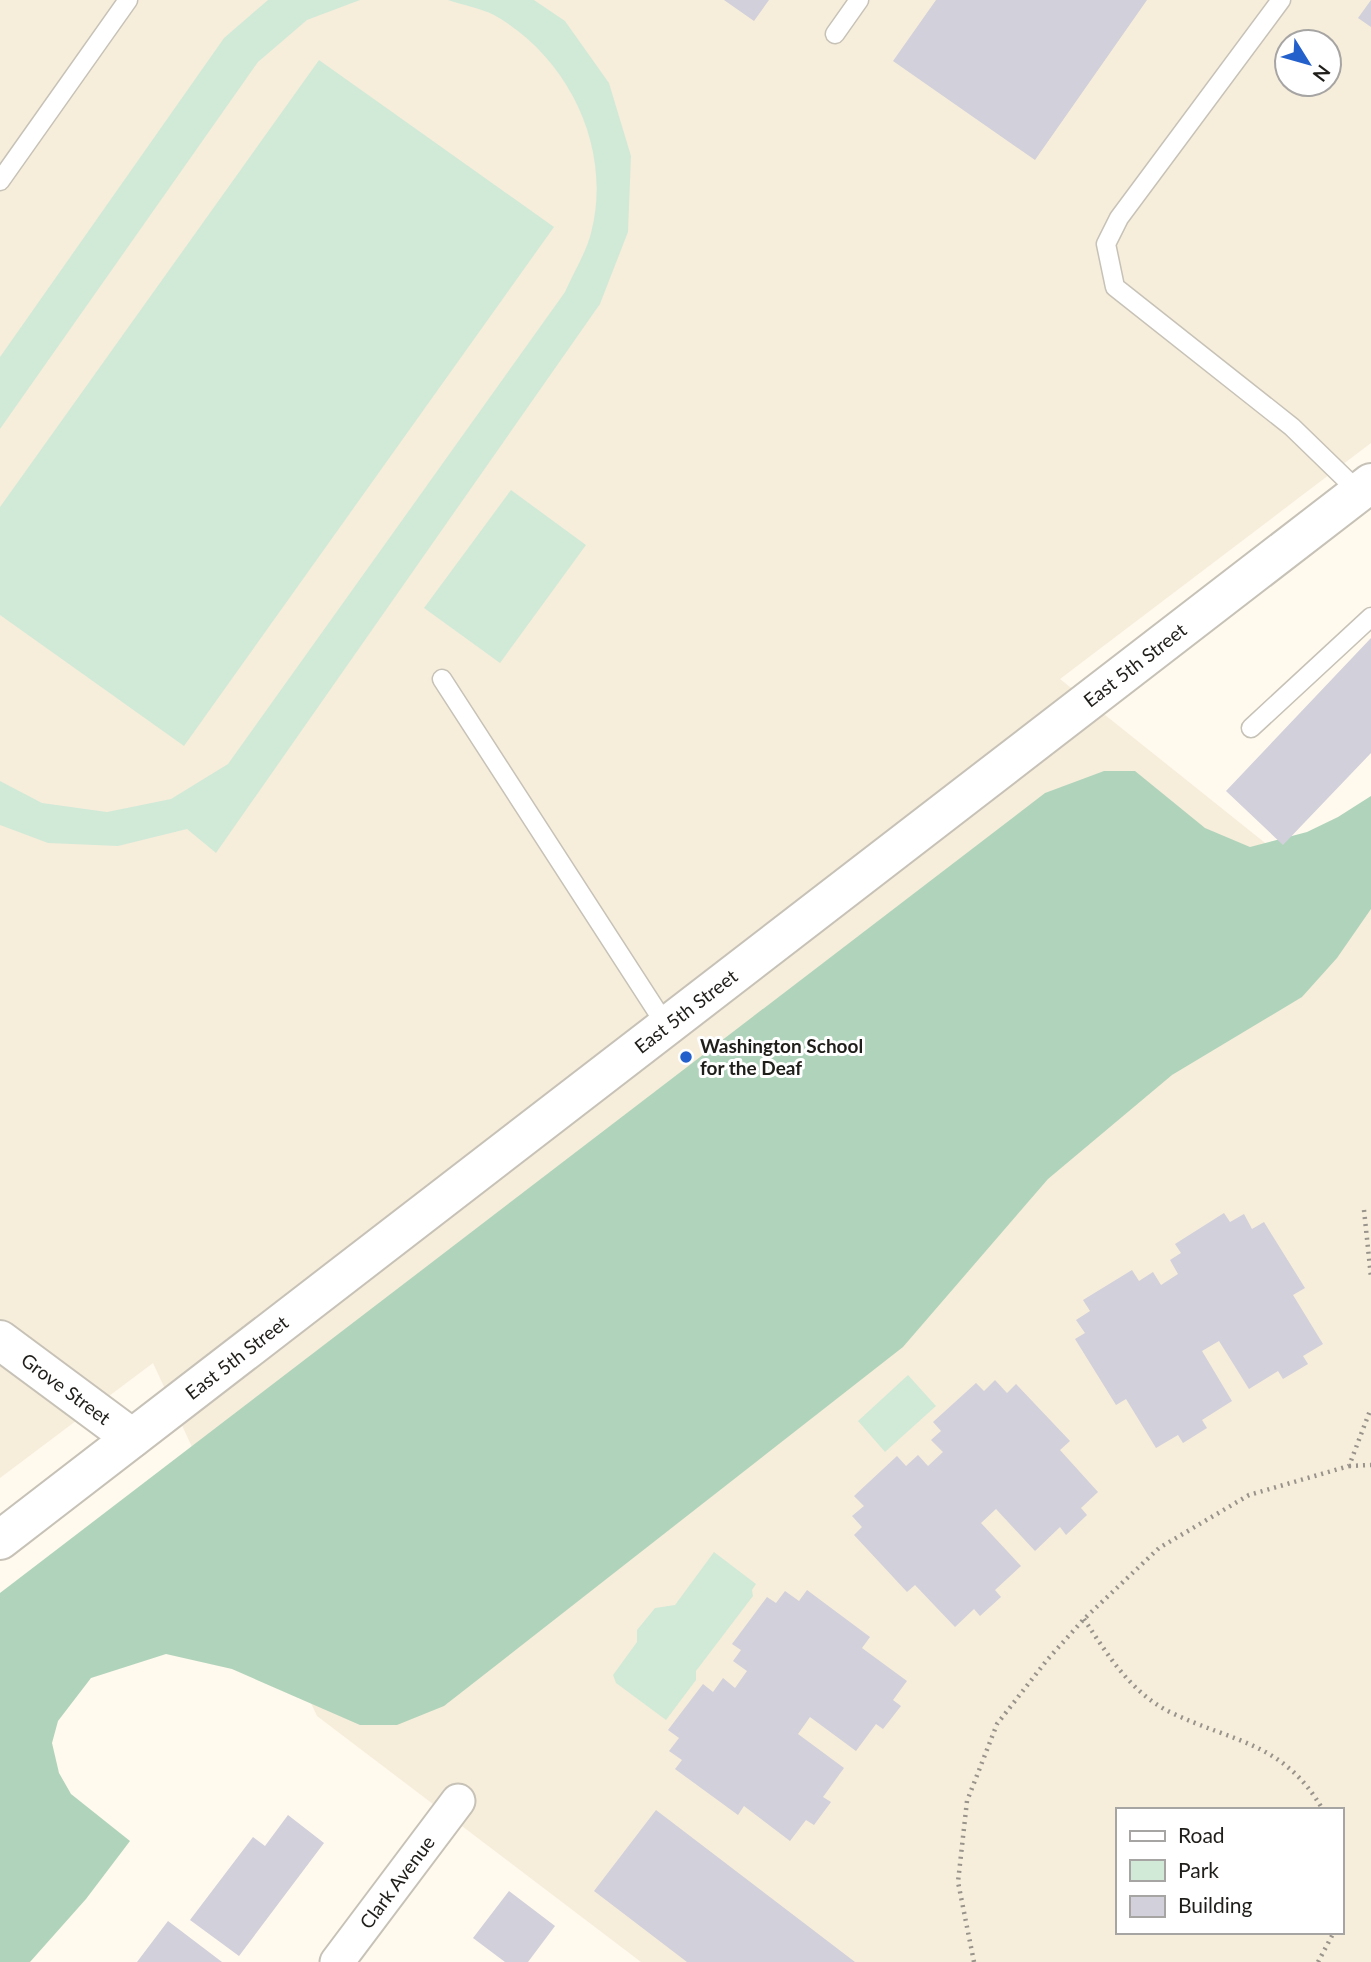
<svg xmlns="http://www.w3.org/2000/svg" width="1371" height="1962" viewBox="0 0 1371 1962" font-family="Lato,sans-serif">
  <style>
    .built { fill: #f7eddb; fill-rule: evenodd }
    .green { fill: #d1ead8 }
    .forest { fill: #b0d4bb }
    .building { fill: #d1d0db }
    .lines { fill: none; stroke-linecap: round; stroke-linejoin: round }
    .service-casing { stroke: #c7c2b7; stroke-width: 21 }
    .minor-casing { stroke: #c7c2b7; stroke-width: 37 }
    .tertiary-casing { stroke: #c7c2b7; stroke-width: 42 }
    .path { stroke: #98948c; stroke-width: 4.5; stroke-dasharray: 2 5; stroke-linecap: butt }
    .service { stroke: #fff; stroke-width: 18 }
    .minor { stroke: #fff; stroke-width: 33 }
    .tertiary { stroke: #fff; stroke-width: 38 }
    .poi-dot { fill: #2460cc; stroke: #fff; stroke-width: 2.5 }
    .labels { text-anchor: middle; stroke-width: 6; stroke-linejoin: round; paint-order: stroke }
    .street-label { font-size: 19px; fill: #201e1a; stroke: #fff }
    .poi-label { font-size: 19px; font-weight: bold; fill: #201e1a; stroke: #fff; text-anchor: start }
  </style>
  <rect width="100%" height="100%" fill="#fff9ee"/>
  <path class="built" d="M0 0H1371V443L1060 679 1294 866 1371 848V1962H641L317 1716 153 1363 0 1478ZM1287 42H1329V84H1287ZM1117 1810H1341V1932H1117Z"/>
  <path class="green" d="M268 0H360L307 20 258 62 0 429V357L224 38Z
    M448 0H534L565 21 609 83 631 156 628 232 600 304 216 853 187 829 118 846 48 843 0 825V781L42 803 107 812 171 799 228 764 565 292C573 273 586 253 591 233 613 149 569 57 494 15 480 8 462 5 448 0Z
    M319 60 554 227 184 746 0 615V507Z
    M511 490 586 545 500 663 424 608Z
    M908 1375 936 1406 885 1452 858 1421Z
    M714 1552 756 1584 752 1590 753 1596 696 1671V1680L666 1720 616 1683 613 1675 637 1642V1630L655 1608 675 1605Z"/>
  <path class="forest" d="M1104 771H1135L1205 828 1250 847 1307 832 1338 817 1371 796V909L1337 958 1302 997 1172 1075 1048 1179 903 1347 444 1706 397 1725H360L232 1669 166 1654 91 1678 58 1721 52 1743 59 1773 71 1794 130 1841 86 1899 30 1962H0V1593L1045 793Z"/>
  <path class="building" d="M724 0H769L754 21Z
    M936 0H1147L1035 160 893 61Z
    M1371 0V27L1358 18Z
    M1371 638V753L1283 845 1226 791Z
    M1224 1213 1230 1222 1244 1214 1252 1229 1264 1222 1305 1288 1293 1295 1323 1344 1303 1356 1308 1364 1283 1379 1278 1371 1249 1389 1219 1341 1202 1351 1232 1401 1202 1420 1207 1428 1183 1443 1178 1435 1156 1448 1126 1399 1116 1405 1075 1339 1085 1333 1076 1320 1090 1311 1083 1300 1132 1270 1139 1281 1153 1272 1161 1285 1178 1274 1170 1260 1181 1253 1175 1244Z
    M995 1380 1007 1393 1016 1384 1070 1441 1060 1450 1098 1492 1081 1508 1087 1515 1066 1535 1060 1527 1035 1551 996 1509 981 1523 1021 1566 995 1590 1001 1597 980 1616 974 1609 955 1627 915 1585 907 1592 854 1535 862 1527 852 1516 864 1506 854 1496 897 1456 906 1466 918 1455 928 1466 943 1452 931 1440 941 1431 933 1422 976 1383 984 1391Z
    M807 1590 870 1637 862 1648 907 1681 893 1700 901 1706 883 1729 876 1724 856 1751 810 1717 798 1734 844 1768 823 1797 831 1802 814 1825 806 1820 790 1841 744 1806 738 1815 675 1769 682 1760 669 1751 679 1738 668 1730 703 1684 713 1692 723 1678 735 1688 747 1671 733 1661 741 1650 732 1644 767 1597 776 1603 785 1591 799 1601Z
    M656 1810 855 1962H687L594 1891Z
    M288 1815 324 1843 239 1956 190 1920 253 1837 265 1846Z
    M509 1891 555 1926 528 1962H505L473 1938Z
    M168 1921 222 1962H137Z"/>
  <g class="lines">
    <defs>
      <path id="service" d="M1281 0 1119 218 1106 244 1115 287 1292 427 1359 492
        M835 34 859 0
        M0 181 128 0
        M442 679 667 1027
        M1251 728 1371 617"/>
      <g id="minor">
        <path id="s1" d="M337 1962 458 1801"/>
      </g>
      <g id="tertiary">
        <path id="s2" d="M0 1340 132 1438"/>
        <path id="s3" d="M0 1540 1371 483"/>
      </g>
    </defs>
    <use href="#service" class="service-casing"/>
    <use href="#minor" class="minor-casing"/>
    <use href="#tertiary" class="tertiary-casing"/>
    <path class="path" d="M1364 1210 1371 1277
      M1349 1466 1371 1465
      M1084 1619C1107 1654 1131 1693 1170 1712 1234 1743 1284 1742 1323 1810
      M1341 1867V1894
      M974 1962 958 1882 967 1801 997 1724 1047 1660 1084 1619 1159 1548 1249 1495 1349 1466 1371 1408
      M1318 1962 1334 1932"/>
    <use href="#service" class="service"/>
    <use href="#minor" class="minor"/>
    <use href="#tertiary" class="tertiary"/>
  </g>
  <circle class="poi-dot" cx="686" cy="1057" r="7"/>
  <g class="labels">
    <g class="street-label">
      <text dy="7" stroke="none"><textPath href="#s3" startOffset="1433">East 5th Street</textPath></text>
      <text dy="7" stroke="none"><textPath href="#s3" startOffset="866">East 5th Street</textPath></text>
      <text dy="7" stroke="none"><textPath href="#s3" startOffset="299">East 5th Street</textPath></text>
      <text dy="7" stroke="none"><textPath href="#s2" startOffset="82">Grove Street</textPath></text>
      <text dy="7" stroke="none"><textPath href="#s1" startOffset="100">Clark Avenue</textPath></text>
    </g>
    <g class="poi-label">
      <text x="700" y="1053">Washington School<tspan x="700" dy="22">for the Deaf</tspan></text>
    </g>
  </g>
  <rect x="1116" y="1808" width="228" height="126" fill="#ffffff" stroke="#a6a5a3" stroke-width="2"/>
  <rect x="1130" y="1831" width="35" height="10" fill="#ffffff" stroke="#a6a5a3" stroke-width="2"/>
  <text x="1178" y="1843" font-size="21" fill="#201e1a">Road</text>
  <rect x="1130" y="1860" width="35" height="21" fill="#d1ead8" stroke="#a6a5a3" stroke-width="2"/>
  <text x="1178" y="1878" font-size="21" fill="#201e1a">Park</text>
  <rect x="1130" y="1896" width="35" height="21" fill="#d1d0db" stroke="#a6a5a3" stroke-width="2"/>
  <text x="1178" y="1913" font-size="21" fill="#201e1a">Building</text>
  <g transform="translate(1308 63) rotate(127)"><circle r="33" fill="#ffffff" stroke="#a6a5a3" stroke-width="2"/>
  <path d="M0-5L12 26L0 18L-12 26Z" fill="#2460cc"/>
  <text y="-10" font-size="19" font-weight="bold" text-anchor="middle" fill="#201e1a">N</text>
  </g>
</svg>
